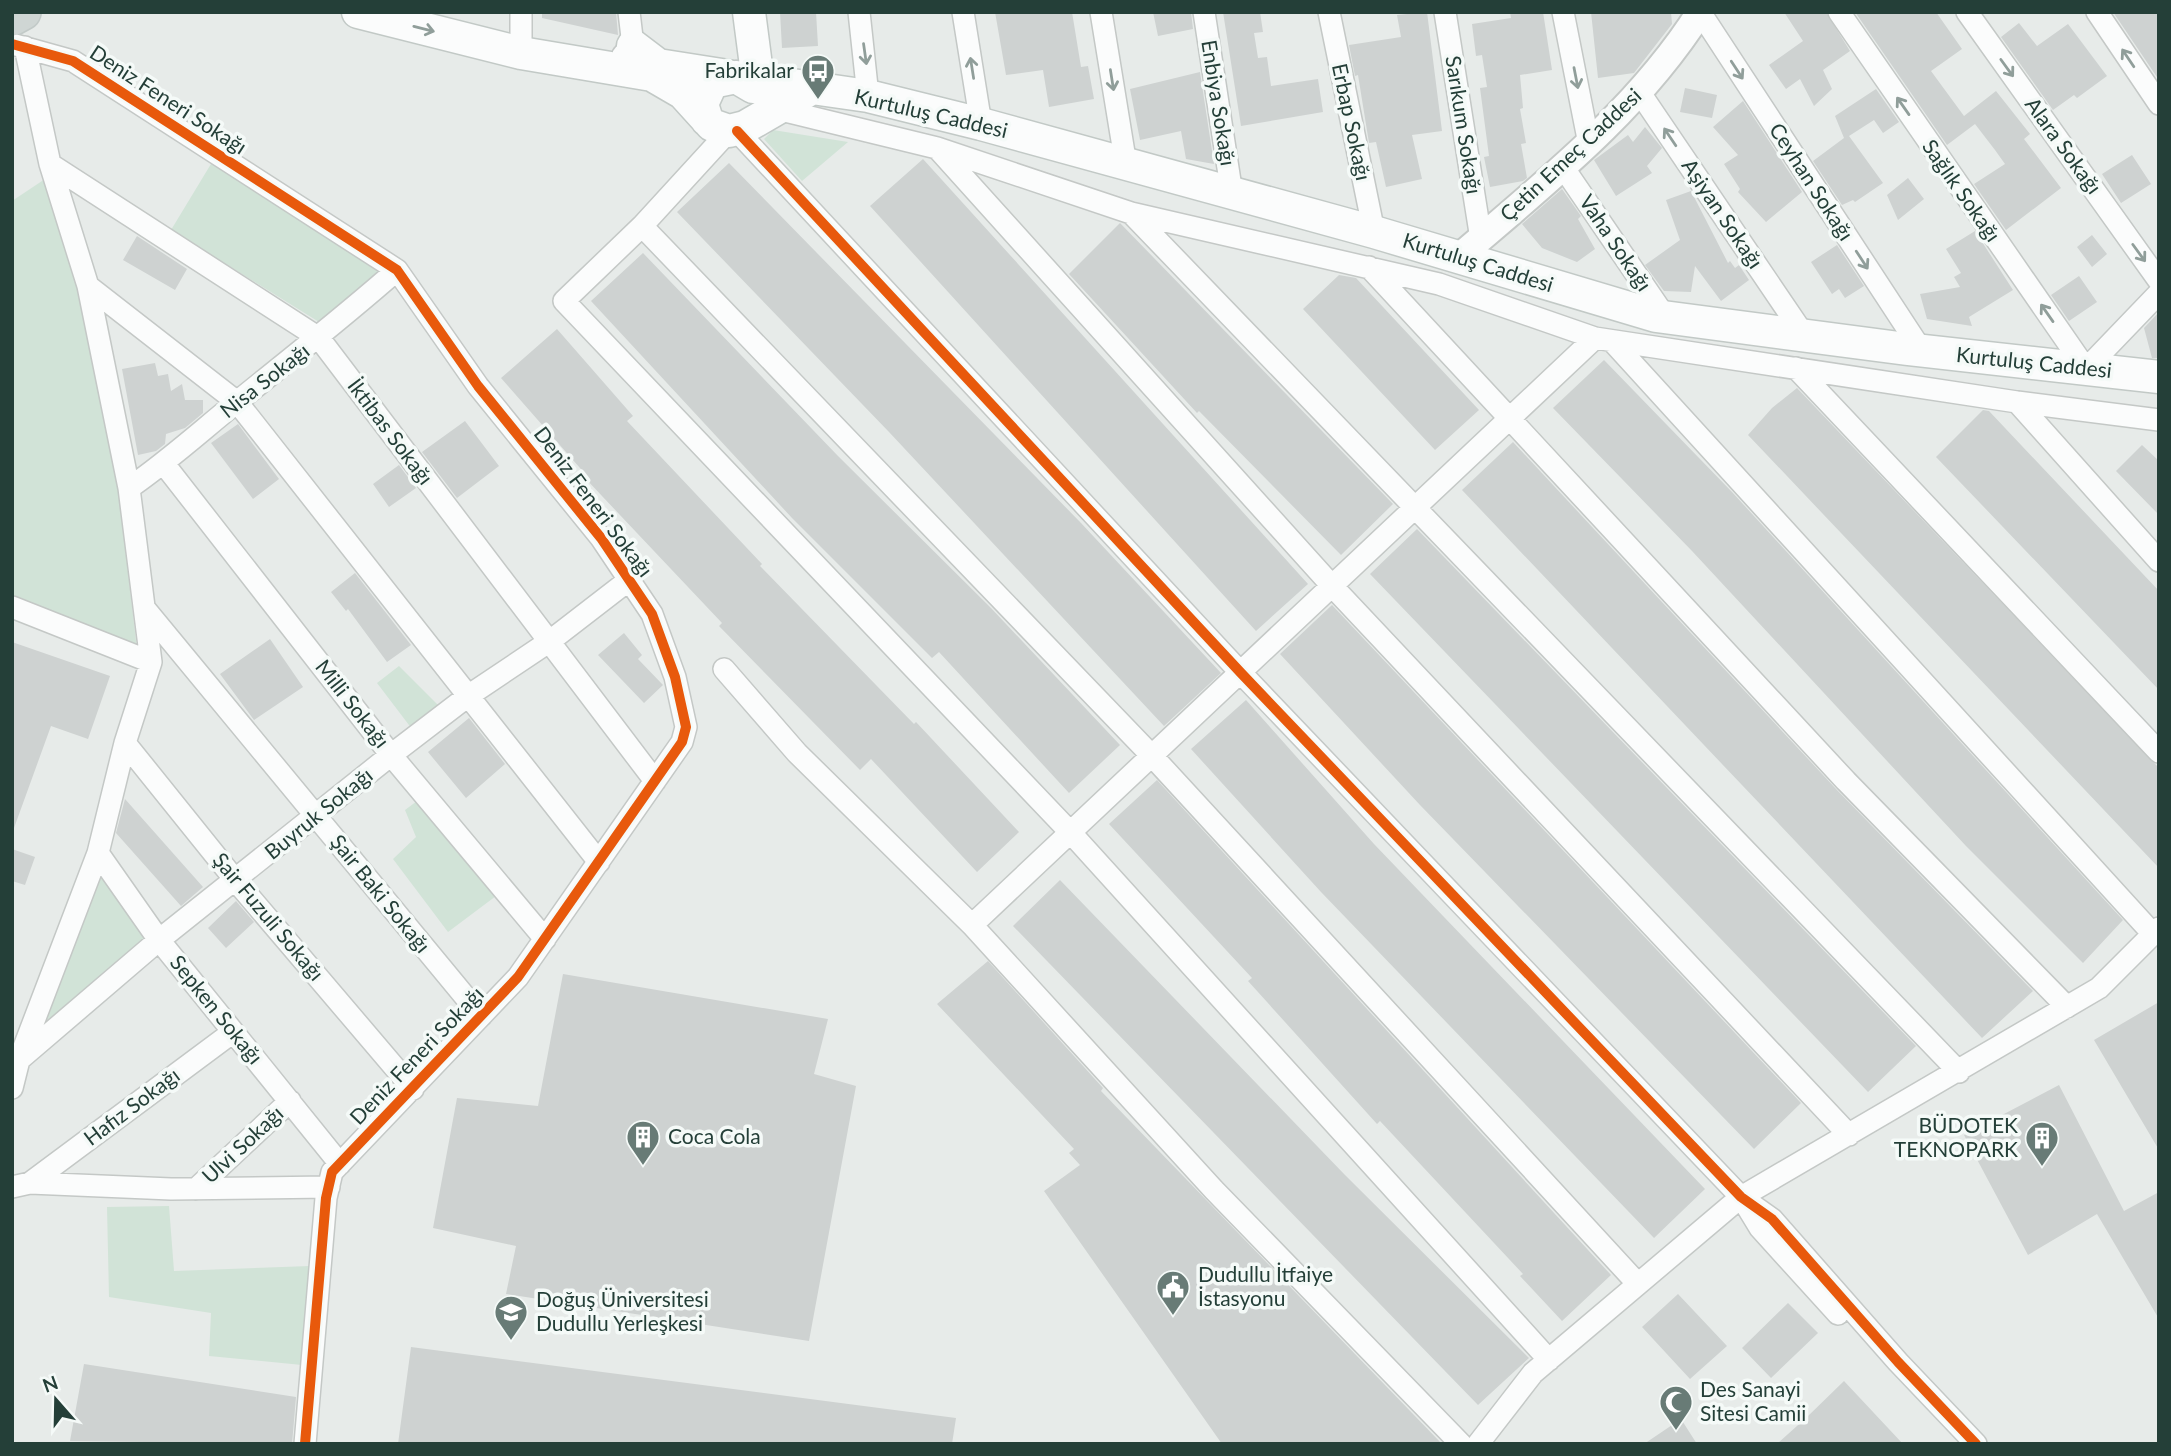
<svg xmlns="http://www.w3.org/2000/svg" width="2171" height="1456" viewBox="0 0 2171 1456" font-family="Lato,sans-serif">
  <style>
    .green { fill: #d1e3d7 }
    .building { fill: #ced2d1 }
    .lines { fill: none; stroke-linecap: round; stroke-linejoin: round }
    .minor-casing { stroke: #c4c8c6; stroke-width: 24 }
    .tertiary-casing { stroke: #c4c8c6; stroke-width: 30 }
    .secondary-casing { stroke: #c2c9c6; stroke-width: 35 }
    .primary-casing { stroke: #c2cac8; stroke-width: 38 }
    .minor { stroke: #fbfcfc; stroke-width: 21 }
    .tertiary { stroke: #fbfcfc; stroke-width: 26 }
    .secondary { stroke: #fbfcfc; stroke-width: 32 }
    .primary { stroke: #cfd6d4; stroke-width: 35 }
    .cycleway-casing { stroke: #f5faf8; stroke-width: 15 }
    .cycleway { stroke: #e8590c; stroke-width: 10 }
    .oneway { stroke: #909e9a }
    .labels { text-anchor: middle; stroke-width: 7; stroke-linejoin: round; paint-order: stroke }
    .poi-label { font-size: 21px; fill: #243f38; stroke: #f5faf8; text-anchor: start }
    .street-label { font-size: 21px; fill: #243f38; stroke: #f5faf8 }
  </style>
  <rect width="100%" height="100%" fill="#e7ebe9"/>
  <path class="green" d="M773 130 848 142 802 181 764 139Z
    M214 159 387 268 319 322 171 230Z
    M45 179 79 286 118 487 137 649 12 598V201Z
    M399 666 442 709 412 729 377 683Z
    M421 798 500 893 448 932 393 859 416 837 405 810Z
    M106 856 162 930 36 1042Z
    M169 1206 174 1271 310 1266 312 1366 209 1356 211 1313 109 1297 107 1207Z"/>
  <path class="building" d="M542 12H616L618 35 542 18Z
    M780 12H816L818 46 782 48Z
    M995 12H1072L1081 67 1088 66 1094 99 1049 107 1043 70 1006 75Z
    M1153 12H1191L1193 29 1158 36Z
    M1223 12H1260L1263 32 1254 33 1258 58 1267 57 1271 86 1318 79 1323 112 1241 126Z
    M1427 12 1442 131 1412 135 1422 179 1386 187 1376 142 1369 143 1358 75 1355 76 1349 45 1401 37 1397 15Z
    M1510 12H1543L1552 70 1520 75 1523 108 1520 109 1526 143 1521 144 1527 178 1523 181 1490 187 1484 157 1489 156 1480 88 1487 87 1482 55 1476 56 1472 24 1511 18Z
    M1591 12H1671L1672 24 1634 73 1598 78Z
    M1784 12H1826L1850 51 1823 70 1832 89 1814 106 1800 79 1786 89 1769 65 1803 41Z
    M1855 12H1936L1962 49 1931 71 1964 116 1996 91 2030 134 2024 139 2061 188 2006 230 1974 184 2005 164 1995 150 1975 124 1947 145Z
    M2113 12H2159V80Z
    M2019 23 2037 46 2068 24 2107 76 2077 98 2074 95 2053 110 2001 37Z
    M1200 72 1214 164 1186 159 1181 131 1140 140 1130 89Z
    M1685 88 1717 95 1712 118 1680 112Z
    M1876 89 1899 122 1883 133 1874 120 1849 136 1883 183 1855 202 1853 200 1842 205 1813 161 1844 138 1835 116Z
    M1743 101 1802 192 1766 222 1738 192 1740 189 1724 164 1738 155 1713 127Z
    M1645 127 1662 148 1647 166 1652 173 1616 196 1594 160 1628 135 1633 142Z
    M2132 155 2151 184 2121 203 2102 174Z
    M923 159 1308 584 1256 631 870 206Z
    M729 163 1081 523 1221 673 1164 726 889 432 677 212Z
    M1908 178 1924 199 1898 220 1887 195Z
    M1562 189 1581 216 1578 219 1595 249 1577 262 1542 248 1522 224Z
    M1691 191 1728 263 1730 261 1735 268 1739 265 1749 280 1721 301 1695 266 1691 292 1664 291 1645 265 1680 240 1666 200Z
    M1120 223 1393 504 1341 555 1199 411 1197 413 1069 274Z
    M1975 231 2013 290 1969 317 1972 326 1927 319 1920 294 1960 287 1954 277 1961 273 1946 249Z
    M2092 235 2107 254 2092 267 2077 247Z
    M137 236 187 269 175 290 123 260Z
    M1837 245 1864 286 1845 298 1839 289 1832 294 1811 262Z
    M643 253 838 456 991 608 1120 745 1069 793 939 652 932 658 792 518 591 301Z
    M1339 275 1356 278 1479 410 1435 450 1303 309Z
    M2079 276 2097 302 2069 321 2051 295Z
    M2159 312V358H2152L2144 328Z
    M557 329 633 416 627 421 762 564 760 566 914 724 916 722 1019 832 977 872 871 759 860 770 719 626 722 623 585 478 587 476 501 378Z
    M1604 360 1732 492 2123 920 2083 963 1966 846 1692 551 1553 408Z
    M155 363 158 376 168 374 171 391 182 384 185 400H203V413L185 428 166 434 165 444 156 451 138 455 122 369Z
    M1797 388 2159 768V868L1748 435 1772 408Z
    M1983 410 1989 411 2159 591V690L1936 457Z
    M465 421 499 466 457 498 422 452Z
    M238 424 279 479 253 499 211 443Z
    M1513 442 1837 790 2033 991 1982 1038 1462 490Z
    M2142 445 2159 461V515L2116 471Z
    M399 465 416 488 389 507 373 484Z
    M1417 529 1916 1046 1868 1092 1370 574Z
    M355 573 411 645 387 662 348 609 346 611 331 592Z
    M1332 605 1801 1103 1754 1149 1420 805 1280 654Z
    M624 633 642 655 638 659 663 685 644 703 598 655Z
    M270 639 303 687 254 720 220 674Z
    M12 642 110 676 88 739 51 726 14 828Z
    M1246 700 1374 844 1705 1189 1654 1238 1321 892 1191 749Z
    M469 718 505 764 466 798 428 752Z
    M1157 780 1611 1275 1562 1321 1520 1276 1523 1274 1380 1121 1377 1124 1248 981 1252 978 1109 824Z
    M125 799 203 887 181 906 116 833Z
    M12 849 35 857 25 885 12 881Z
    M1060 880 1345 1175 1529 1358 1478 1405 1013 926Z
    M236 901 254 922 226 948 208 928Z
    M988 961 1103 1088 1101 1091 1442 1444H1222L1044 1191 1080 1165 1069 1153 1074 1149 937 1004Z
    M563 974 828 1019 814 1074 856 1086 809 1341 506 1294 516 1246 433 1228 457 1098 538 1106Z
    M2159 1002V1150L2094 1040Z
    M2059 1085 2124 1211 2159 1192V1319L2097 1214 2028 1255 1964 1135Z
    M1678 1294 1727 1346 1690 1379 1642 1327Z
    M1788 1303 1818 1333 1771 1378 1742 1348Z
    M411 1347 956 1418 952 1444H398Z
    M84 1364 296 1397 292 1444 70 1441Z
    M1844 1381 1903 1444H1777L1807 1417Z
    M1681 1419 1697 1444H1644Z"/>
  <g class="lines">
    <defs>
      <path id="minor" d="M521 12V53
        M859 12 868 96
        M963 12 981 124
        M1101 12 1126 165
        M1204 12 1232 194
        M1329 12 1374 232
        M1445 12 1481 239
        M1563 12 1589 144
        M1700 12 1922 351
        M1839 12 2086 369 2159 293
        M1967 12 2159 281
        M2097 12 2159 104
        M12 44 73 61 397 270 478 386 601 538 652 614 675 677 686 727 682 742 518 977 332 1172 326 1198 305 1444
        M623 55 633 46 629 12
        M1640 93 1804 335
        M773 108 937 148 1131 213 1439 284 1595 338 2017 402 2159 420
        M729 131 642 226 564 301 1071 833 1549 1360
        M737 131 1241 673 1741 1197 1772 1219 1898 1362 1976 1444
        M938 149 1333 587 1849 1135
        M50 164 319 338 655 781
        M1563 167 1666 318
        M1131 213 1959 1072
        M642 226 1153 757 1637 1283
        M1369 267 1846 781 2067 1007
        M88 286 237 402 599 862
        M1612 341 2153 934
        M1796 368 2159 752
        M2017 402 2159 561
        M164 464 391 755 545 939
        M129 488C167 462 201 431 237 402 291 358 345 316 397 270
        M12 607 151 662
        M145 609 481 1016
        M724 669 797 753 972 925 1214 1190 1461 1444
        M125 743 236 881 413 1089
        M98 853 159 940 340 1164
        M972 925 1595 338
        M20 1059 159 940 391 755 468 696 550 641 629 580
        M12 1088 19 1060 98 853 125 743 151 662 129 488 88 286 50 164 25 47
        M30 1183 233 1032
        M12 1187 30 1183 171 1189 329 1187
        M196 1189 290 1101
        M1746 1205 1760 1228 1838 1314
        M1478 1444 1533 1373 1741 1197 2099 988 2159 928"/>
      <path id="tertiary" d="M1459 257C1546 182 1638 110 1700 12"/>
      <path id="secondary" d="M358 12 521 53 652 75 683 93 712 125 729 131 745 127 809 90
        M749 12 758 81
        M633 46 658 65 728 76
        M736 77 868 96 981 124 1374 232 1656 316 1907 349 2159 377
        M707 120 702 104 712 82 736 77 753 87"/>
      <path id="primary" d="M12 18 23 12"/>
    </defs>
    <use href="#minor" class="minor-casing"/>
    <use href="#tertiary" class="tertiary-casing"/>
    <use href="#secondary" class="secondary-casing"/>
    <use href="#primary" class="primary-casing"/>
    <use href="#minor" class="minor"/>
    <use href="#tertiary" class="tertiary"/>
    <use href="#secondary" class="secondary"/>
    <use href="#primary" class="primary"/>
    <defs>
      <path id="cycleway" d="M12 44 73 61 397 270 478 386 601 538 652 614 675 677 686 727 682 742 518 977 332 1172 326 1198 305 1444
        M737 131 1241 673 1741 1197 1772 1219 1898 1362 1976 1444"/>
    </defs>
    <use href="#cycleway" class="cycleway-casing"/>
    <use href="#cycleway" class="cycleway"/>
  </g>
  <defs><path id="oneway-shaft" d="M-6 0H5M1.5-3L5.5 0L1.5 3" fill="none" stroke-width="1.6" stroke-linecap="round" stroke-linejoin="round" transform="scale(1.75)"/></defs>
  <g class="oneway">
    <use href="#oneway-shaft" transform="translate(424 29) rotate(14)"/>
    <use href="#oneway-shaft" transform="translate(865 54) rotate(82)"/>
    <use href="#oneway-shaft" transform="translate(2128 58) rotate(-124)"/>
    <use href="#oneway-shaft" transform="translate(972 68) rotate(-99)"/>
    <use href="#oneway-shaft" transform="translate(2007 68) rotate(54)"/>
    <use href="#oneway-shaft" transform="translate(1737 70) rotate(57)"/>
    <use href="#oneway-shaft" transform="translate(1576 78) rotate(79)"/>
    <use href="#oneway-shaft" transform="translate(1112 80) rotate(81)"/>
    <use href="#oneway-shaft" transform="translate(1903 106) rotate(-125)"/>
    <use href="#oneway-shaft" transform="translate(1670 137) rotate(-124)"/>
    <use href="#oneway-shaft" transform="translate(2139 253) rotate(54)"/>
    <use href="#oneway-shaft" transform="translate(1862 260) rotate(57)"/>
    <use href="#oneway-shaft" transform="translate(2047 313) rotate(-125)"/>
  </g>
  <defs>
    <symbol id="bus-pin" viewBox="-11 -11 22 30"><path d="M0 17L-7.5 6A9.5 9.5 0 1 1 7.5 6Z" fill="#687b76" stroke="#f5faf8"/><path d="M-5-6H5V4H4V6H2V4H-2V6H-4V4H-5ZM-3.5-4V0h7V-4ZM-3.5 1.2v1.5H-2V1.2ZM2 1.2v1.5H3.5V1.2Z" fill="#fff"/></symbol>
    <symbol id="building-pin" viewBox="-11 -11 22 30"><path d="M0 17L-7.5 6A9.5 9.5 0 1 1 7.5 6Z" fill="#687b76" stroke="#f5faf8"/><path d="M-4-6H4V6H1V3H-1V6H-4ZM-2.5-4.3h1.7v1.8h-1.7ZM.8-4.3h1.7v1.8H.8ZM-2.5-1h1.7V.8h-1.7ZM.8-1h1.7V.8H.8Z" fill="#fff"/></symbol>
    <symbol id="civic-pin" viewBox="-11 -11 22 30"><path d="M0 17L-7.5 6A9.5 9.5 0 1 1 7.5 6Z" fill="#687b76" stroke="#f5faf8"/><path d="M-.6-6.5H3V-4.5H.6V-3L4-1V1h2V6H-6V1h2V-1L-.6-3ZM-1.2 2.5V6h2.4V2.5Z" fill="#fff"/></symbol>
    <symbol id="university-pin" viewBox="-11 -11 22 30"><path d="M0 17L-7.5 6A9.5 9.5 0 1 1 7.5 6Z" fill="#687b76" stroke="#f5faf8"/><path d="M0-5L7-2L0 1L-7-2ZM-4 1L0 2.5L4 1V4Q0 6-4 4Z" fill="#fff"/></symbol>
    <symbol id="mosque-pin" viewBox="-11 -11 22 30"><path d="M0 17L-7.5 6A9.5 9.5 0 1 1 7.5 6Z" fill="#687b76" stroke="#f5faf8"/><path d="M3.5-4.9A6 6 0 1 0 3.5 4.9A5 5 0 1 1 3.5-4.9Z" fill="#fff"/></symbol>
  </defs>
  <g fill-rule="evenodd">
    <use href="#bus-pin" x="799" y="52" width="38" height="52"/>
    <use href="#building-pin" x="624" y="1118" width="38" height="52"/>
    <use href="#building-pin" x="2023" y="1119" width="38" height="52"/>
    <use href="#civic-pin" x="1154" y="1268" width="38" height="52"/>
    <use href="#university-pin" x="492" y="1293" width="38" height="52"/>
    <use href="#mosque-pin" x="1657" y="1383" width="38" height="52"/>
  </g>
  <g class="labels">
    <g class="poi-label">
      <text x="794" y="78" text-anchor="end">Fabrikalar</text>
      <text x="2018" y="1133" text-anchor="end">BÜDOTEK<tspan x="2018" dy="24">TEKNOPARK</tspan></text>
      <text x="668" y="1144">Coca Cola</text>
      <text x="1198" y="1282">Dudullu İtfaiye<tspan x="1198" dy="24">İstasyonu</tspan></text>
      <text x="536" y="1307">Doğuş Üniversitesi<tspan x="536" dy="24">Dudullu Yerleşkesi</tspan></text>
      <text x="1700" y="1397">Des Sanayi<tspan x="1700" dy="24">Sitesi Camii</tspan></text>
    </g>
    <g class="street-label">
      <text transform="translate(168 100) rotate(33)" y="7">Deniz Feneri Sokağı</text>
      <text transform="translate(1218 103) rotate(81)" y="7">Enbiya Sokağı</text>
      <text transform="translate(931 114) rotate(13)" y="7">Kurtuluş Caddesi</text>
      <text transform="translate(1351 122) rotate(78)" y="7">Erbap Sokağı</text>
      <text transform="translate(1463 125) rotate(81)" y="7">Sarıkum Sokağı</text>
      <text transform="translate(2063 146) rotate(54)" y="7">Alara Sokağı</text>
      <text transform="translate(1571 155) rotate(-43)" y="7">Çetin Emeç Caddesi</text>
      <text transform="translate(1811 182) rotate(57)" y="7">Ceyhan Sokağı</text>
      <text transform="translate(1961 191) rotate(55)" y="7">Sağlık Sokağı</text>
      <text transform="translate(1722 214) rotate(56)" y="7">Aşiyan Sokağı</text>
      <text transform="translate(1615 243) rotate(56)" y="7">Vaha Sokağı</text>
      <text transform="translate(1478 263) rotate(17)" y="7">Kurtuluş Caddesi</text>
      <text transform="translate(2034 363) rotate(6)" y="7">Kurtuluş Caddesi</text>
      <text transform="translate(265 381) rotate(-38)" y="7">Nisa Sokağı</text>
      <text transform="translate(390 432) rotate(53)" y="7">İktibas Sokağı</text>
      <text transform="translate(593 502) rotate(53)" y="7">Deniz Feneri Sokağı</text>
      <text transform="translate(352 704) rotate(52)" y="7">Milli Sokağı</text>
      <text transform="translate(319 814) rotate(-39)" y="7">Buyruk Sokağı</text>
      <text transform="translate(380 894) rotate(51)" y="7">Şair Baki Sokağı</text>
      <text transform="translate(268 917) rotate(50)" y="7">Şair Fuzuli Sokağı</text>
      <text transform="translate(216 1010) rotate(51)" y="7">Sepken Sokağı</text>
      <text transform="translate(417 1056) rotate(-46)" y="7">Deniz Feneri Sokağı</text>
      <text transform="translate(132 1107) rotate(-37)" y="7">Hafız Sokağı</text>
      <text transform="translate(243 1145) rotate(-43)" y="7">Ulvi Sokağı</text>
    </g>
  </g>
  <rect width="2171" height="1456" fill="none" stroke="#243f38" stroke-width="28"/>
  <g transform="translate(56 1400) rotate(340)" stroke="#f5faf8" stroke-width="5" paint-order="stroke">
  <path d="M0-5L12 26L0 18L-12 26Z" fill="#243f38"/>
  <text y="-10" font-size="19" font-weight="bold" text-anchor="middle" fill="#243f38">N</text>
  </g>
</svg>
